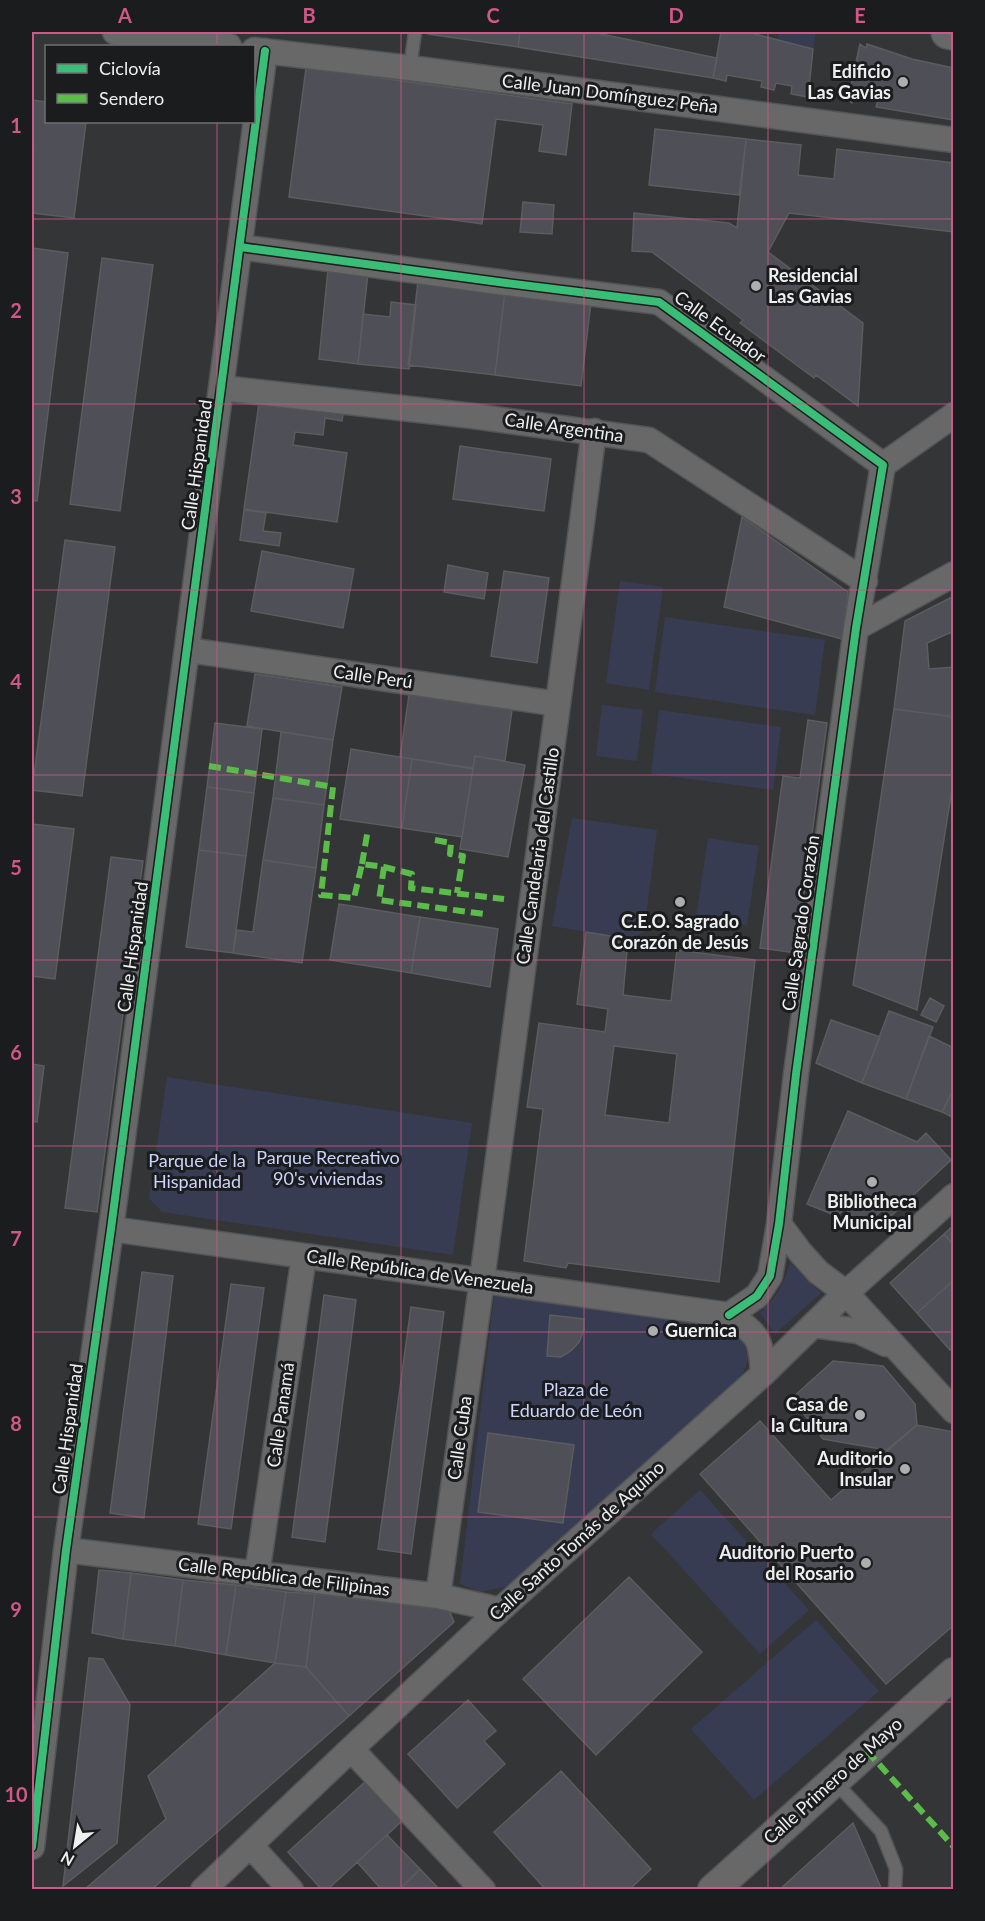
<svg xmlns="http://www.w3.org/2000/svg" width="985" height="1921" viewBox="0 0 985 1921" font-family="Lato,sans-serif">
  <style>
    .green { fill: #383c53 }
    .building { fill: #4e4f57; stroke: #5b5c5d; stroke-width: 1.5; fill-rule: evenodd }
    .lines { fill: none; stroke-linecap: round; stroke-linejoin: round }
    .service-casing { stroke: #535455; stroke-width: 15 }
    .minor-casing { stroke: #535455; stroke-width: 27 }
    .tertiary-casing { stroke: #535455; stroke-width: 33 }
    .secondary-casing { stroke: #535455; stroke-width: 36 }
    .service { stroke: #686869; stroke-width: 12 }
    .minor { stroke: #686869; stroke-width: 24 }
    .tertiary { stroke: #686869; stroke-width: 30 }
    .secondary { stroke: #686869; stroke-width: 33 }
    .quiet { stroke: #5cbc4b; stroke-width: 6; stroke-dasharray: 12 6; stroke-linecap: butt }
    .cycleway-casing { stroke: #1b1c1d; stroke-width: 11 }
    .cycleway { stroke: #3abd76; stroke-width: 8 }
    .grid { fill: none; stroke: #d05888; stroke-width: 1.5; stroke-opacity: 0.55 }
    .poi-dot { fill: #aeaeb0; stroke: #1b1c1d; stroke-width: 2 }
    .labels { text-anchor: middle; stroke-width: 6; stroke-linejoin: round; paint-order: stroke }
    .poi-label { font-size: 18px; font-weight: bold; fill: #efeff2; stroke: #1b1c1d; text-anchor: end }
    .street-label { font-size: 18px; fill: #efeff2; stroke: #1b1c1d }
    .park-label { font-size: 18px; fill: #cbd3fe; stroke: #1b1c1d }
    .neatline { fill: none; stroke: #d05888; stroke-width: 2 }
    .grid-label { font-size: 20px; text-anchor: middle; font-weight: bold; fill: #d05888 }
  </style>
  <rect width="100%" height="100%" fill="#343536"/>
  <path class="green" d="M779 32H816L813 49 778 40Z
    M620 581 663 587 649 690 606 683Z
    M665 617 825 640 815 715 655 692Z
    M602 705 643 710 637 761 596 756Z
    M659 710 781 727 773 790 651 774Z
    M572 818 657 830 644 932 628 939 552 926Z
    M708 838 759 846 747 925 696 917Z
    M167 1077 472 1123 453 1255 162 1212 149 1198Z
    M790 1263 821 1293 775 1334 760 1313C778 1295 782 1288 790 1263Z
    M494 1296 723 1324C752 1339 754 1346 742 1376L518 1584 480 1592 460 1584Z
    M700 1490 809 1610 760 1654 651 1534Z
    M816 1620 879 1691 754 1800 691 1729Z"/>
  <path class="building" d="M428 32H520L518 47 428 34Z
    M520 32H602L601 34 717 58 713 78 518 47Z
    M721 32H747L813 49 808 97 791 94 792 86 776 83 774 90 761 87 762 81 727 75 726 81 713 78Z
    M860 44 866 48 867 44 912 59 954 68V120L876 107 878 100 853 96 852 103 848 99Z
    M306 68 572 104 566 155 539 151 543 125 496 119 482 224 289 197Z
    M32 100 46 102V122H86L74 218 32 213V163L34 146H32Z
    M655 129 746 139 739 195 649 185Z
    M746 139 801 145 798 175 834 179 837 149 954 163V232L789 213 768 252 863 323 858 406 816 375 814 378 740 323 743 320 652 252 632 251 634 213 729 223 737 228Z
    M523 202 554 205 552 234 520 232Z
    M32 248 68 253 37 501 32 500Z
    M102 258 153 265 120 511 70 504Z
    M329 260 369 264 358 364 319 359Z
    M419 273 506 283 495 375 408 365Z
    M506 283 592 294 581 386 495 375Z
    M391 302 416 305 409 369 358 364 363 314 390 317Z
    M260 396 344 408 342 421 325 418 323 435 295 432 293 445 347 453 337 522 244 509Z
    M460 446 551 459 544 511 453 499Z
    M244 510 266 513 263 531 281 533 279 546 240 540Z
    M742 517 848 592 842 639 724 607Z
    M65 540 115 547 82 796 32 790Z
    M262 551 354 569 343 628 251 611Z
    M448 565 488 573 484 599 444 592Z
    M504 571 549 578 537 663 491 656Z
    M954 596V631L927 643 929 669 954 667V717L894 709 905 621Z
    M255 674 342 687 333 740 247 726Z
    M409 695 512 710 505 761 475 756 473 768 400 757Z
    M894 709 954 717V776L917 1010 853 985Z
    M808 720 827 723 796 953 760 948 783 776 800 778Z
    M215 723 262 729 254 793 207 787Z
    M281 732 333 740 324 805 273 798Z
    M351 749 412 759 402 828 340 819Z
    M475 756 525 765 508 857 460 849Z
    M412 759 473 769 462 837 402 828Z
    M207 787 254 793 246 856 199 850Z
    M273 798 324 805 316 868 263 860Z
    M32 824 74 829 55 979 32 976Z
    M199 850 246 856 233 953 186 947Z
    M111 857 143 861 97 1212 65 1208Z
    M263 860 316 868 302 963 233 953 237 930 253 932Z
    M339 904 420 917 411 973 330 960Z
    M420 917 498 929 490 987 411 973Z
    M586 932 628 939 623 995 671 1001 677 950 755 960 719 1282 568 1263 566 1268 524 1261 543 1109 527 1107 539 1023 605 1032 608 1009 577 1004ZM614 1046 677 1054 669 1123 605 1115Z
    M930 998 944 1006 936 1022 921 1015Z
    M889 1011 933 1027 906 1099 862 1083Z
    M831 1020 880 1037 862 1083 816 1063Z
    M929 1036 954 1048V1088L942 1112 906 1099Z
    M32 1064 44 1066 37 1122 32 1121Z
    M954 1088V1118L942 1112Z
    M848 1111 917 1142 926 1133 951 1160 889 1218 882 1210 863 1228 845 1208 837 1216 807 1204Z
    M954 1225V1245L944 1234Z
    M944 1234 954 1245V1280L917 1313 890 1283Z
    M142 1272 173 1276 144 1518 110 1513Z
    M954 1280V1347L950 1350 917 1313Z
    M231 1284 264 1288 231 1529 198 1524Z
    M324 1295 356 1300 325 1542 292 1537Z
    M411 1307 444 1312 411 1554 378 1549Z
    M550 1315 584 1319V1330L579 1342 572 1350 561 1357 547 1356Z
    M833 1361 883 1366 915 1404 917 1425 886 1450 823 1439 792 1398Z
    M760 1421 831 1500 917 1425 954 1432V1625L886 1684 700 1474Z
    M488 1433 574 1445 563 1523 478 1512Z
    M99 1570 131 1573 123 1639 92 1633Z
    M131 1573 183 1580 175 1646 123 1639Z
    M629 1577 702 1652 596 1755 523 1679Z
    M183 1580 236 1585 226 1655 175 1646Z
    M236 1585 286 1592 275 1663 226 1655Z
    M286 1592 315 1594 306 1667 275 1663Z
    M315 1594 449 1610 454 1622 349 1716 306 1667Z
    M89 1658 103 1659 130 1705 117 1843 63 1886Z
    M275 1663 306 1667 349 1716 151 1890H84L166 1819 148 1776Z
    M468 1700 496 1731 484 1741 505 1764 457 1808 408 1754Z
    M561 1771 651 1869 629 1890H546L494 1832Z
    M366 1781 402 1821 327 1890H322L288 1852Z
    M853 1823 882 1890H779Z
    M387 1835 420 1869 399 1890H382L357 1862Z
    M420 1869 440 1890H399Z"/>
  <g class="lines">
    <defs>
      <path id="service" d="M410 68 415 32
        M835 1782 881 1831 896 1869 895 1890"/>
      <path id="minor" d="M115 32 229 46
        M254 50 410 68 954 140
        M240 247 506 283 659 302 883 465 856 628 796 1074 779 1224 770 1276 757 1296 729 1315
        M222 388 473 416 649 440 865 581
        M883 465 954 415
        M856 628 954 574
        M188 650 558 704
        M779 1224 800 1252 818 1272 846 1293 954 1411
        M111 1229 729 1315C759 1335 761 1338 763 1374
        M813 1325 858 1331 886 1344
        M66 1550 438 1596 500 1610
        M257 1574 304 1256
        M438 1596 482 1280 594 431
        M351 1749 483 1890
        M250 1845 291 1890
        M32 1847 66 1550 111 1229 265 51
        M203 1890 351 1749 500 1610 763 1374 846 1293 954 1196"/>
      <path id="tertiary" d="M713 1890 954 1673"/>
      <path id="secondary" d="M948 32 954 33"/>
    </defs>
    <use href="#service" class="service-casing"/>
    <use href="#minor" class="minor-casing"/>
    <use href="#tertiary" class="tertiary-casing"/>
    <use href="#secondary" class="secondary-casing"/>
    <use href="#service" class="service"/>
    <use href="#minor" class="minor"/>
    <use href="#tertiary" class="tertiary"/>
    <use href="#secondary" class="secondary"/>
    <path class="quiet" d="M209 766 333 787 321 895 354 898 362 864 384 867 412 874 411 888 504 899
      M435 840 451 843 450 854 463 856 457 893
      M362 864 368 829
      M384 867 379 900 484 914
      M867 1751 954 1847"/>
    <defs>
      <path id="cycleway" d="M240 247 506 283 659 302 883 465 856 628 796 1074 779 1224 770 1276 757 1296 729 1315
        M32 1847 66 1550 111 1229 265 51"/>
    </defs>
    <use href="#cycleway" class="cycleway-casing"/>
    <use href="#cycleway" class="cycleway"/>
  </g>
  <path class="grid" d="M217 32V46M401 32V1890M584 32V1890M768 32V1890M217 122V1890M32 219H954M32 404H954M32 590H954M32 775H954M32 960H954M32 1146H954M32 1332H954M32 1517H954M32 1702H954"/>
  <g class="poi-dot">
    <circle cx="903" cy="82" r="6"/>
    <circle cx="756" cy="286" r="6"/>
    <circle cx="680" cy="902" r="6"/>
    <circle cx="872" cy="1182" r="6"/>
    <circle cx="653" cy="1331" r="6"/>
    <circle cx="860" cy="1415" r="6"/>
    <circle cx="905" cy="1469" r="6"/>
    <circle cx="866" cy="1563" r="6"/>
  </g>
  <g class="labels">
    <g class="poi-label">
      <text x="891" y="78">Edificio<tspan x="891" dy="21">Las Gavias</tspan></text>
      <text x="768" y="282" text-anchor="start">Residencial<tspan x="768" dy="21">Las Gavias</tspan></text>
      <text x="680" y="928" text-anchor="middle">C.E.O. Sagrado<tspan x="680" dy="21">Corazón de Jesús</tspan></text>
      <text x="872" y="1208" text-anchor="middle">Bibliotheca<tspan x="872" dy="21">Municipal</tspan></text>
      <text x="665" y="1337" text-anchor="start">Guernica</text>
      <text x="848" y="1411">Casa de<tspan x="848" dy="21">la Cultura</tspan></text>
      <text x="893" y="1465">Auditorio<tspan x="893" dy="21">Insular</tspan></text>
      <text x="854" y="1559">Auditorio Puerto<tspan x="854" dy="21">del Rosario</tspan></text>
    </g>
    <g class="street-label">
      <text transform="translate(610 94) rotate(7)" y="6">Calle Juan Domínguez Peña</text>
      <text transform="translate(720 327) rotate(36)" y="6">Calle Ecuador</text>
      <text transform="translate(564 428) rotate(8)" y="6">Calle Argentina</text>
      <text transform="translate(197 465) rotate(-82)" y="6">Calle Hispanidad</text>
      <text transform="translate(373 677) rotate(8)" y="6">Calle Perú</text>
      <text transform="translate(538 856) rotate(-82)" y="6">Calle Candelaria del Castillo</text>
      <text transform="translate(801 923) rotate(-82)" y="6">Calle Sagrado Corazón</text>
      <text transform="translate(133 947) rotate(-82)" y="6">Calle Hispanidad</text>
      <text transform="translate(420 1272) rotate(8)" y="6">Calle República de Venezuela</text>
      <text transform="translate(281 1415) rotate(-82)" y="6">Calle Panamá</text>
      <text transform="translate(68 1429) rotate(-82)" y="6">Calle Hispanidad</text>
      <text transform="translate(460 1438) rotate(-82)" y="6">Calle Cuba</text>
      <text transform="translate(577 1541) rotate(-42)" y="6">Calle Santo Tomás de Aquino</text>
      <text transform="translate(284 1577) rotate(7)" y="6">Calle República de Filipinas</text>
      <text transform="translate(833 1781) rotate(-42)" y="6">Calle Primero de Mayo</text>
    </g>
    <g class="park-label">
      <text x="328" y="1164">Parque Recreativo<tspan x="328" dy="21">90's viviendas</tspan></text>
      <text x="197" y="1167">Parque de la<tspan x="197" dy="21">Hispanidad</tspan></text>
      <text x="576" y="1396">Plaza de<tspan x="576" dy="21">Eduardo de León</tspan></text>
    </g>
  </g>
  <rect width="985" height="1921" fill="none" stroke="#1b1c1d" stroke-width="66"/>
  <rect x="45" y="45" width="210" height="78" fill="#1b1c1d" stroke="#707072" stroke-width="1.5"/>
  <rect x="57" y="64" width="30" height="9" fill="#3abd76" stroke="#707072" stroke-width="1.5"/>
  <text x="99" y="75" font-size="18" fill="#efeff2">Ciclovía</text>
  <rect x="57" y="94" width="30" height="9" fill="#5cbc4b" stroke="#707072" stroke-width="1.5"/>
  <text x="99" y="105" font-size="18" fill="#efeff2">Sendero</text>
  <g transform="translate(75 1846) rotate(210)" stroke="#1b1c1d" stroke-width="4.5" paint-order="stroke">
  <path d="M0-4.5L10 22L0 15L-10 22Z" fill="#efeff2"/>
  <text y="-9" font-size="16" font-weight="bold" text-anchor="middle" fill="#efeff2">N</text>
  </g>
  <rect x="33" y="33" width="919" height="1855" class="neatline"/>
  <g class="grid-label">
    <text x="125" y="23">A</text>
    <text x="309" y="23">B</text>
    <text x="493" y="23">C</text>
    <text x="676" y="23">D</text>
    <text x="860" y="23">E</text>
    <text x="16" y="133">1</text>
    <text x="16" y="318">2</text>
    <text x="16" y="504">3</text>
    <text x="16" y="689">4</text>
    <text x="16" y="875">5</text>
    <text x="16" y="1060">6</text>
    <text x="16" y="1246">7</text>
    <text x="16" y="1431">8</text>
    <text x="16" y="1617">9</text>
    <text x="16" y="1802">10</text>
  </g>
</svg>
